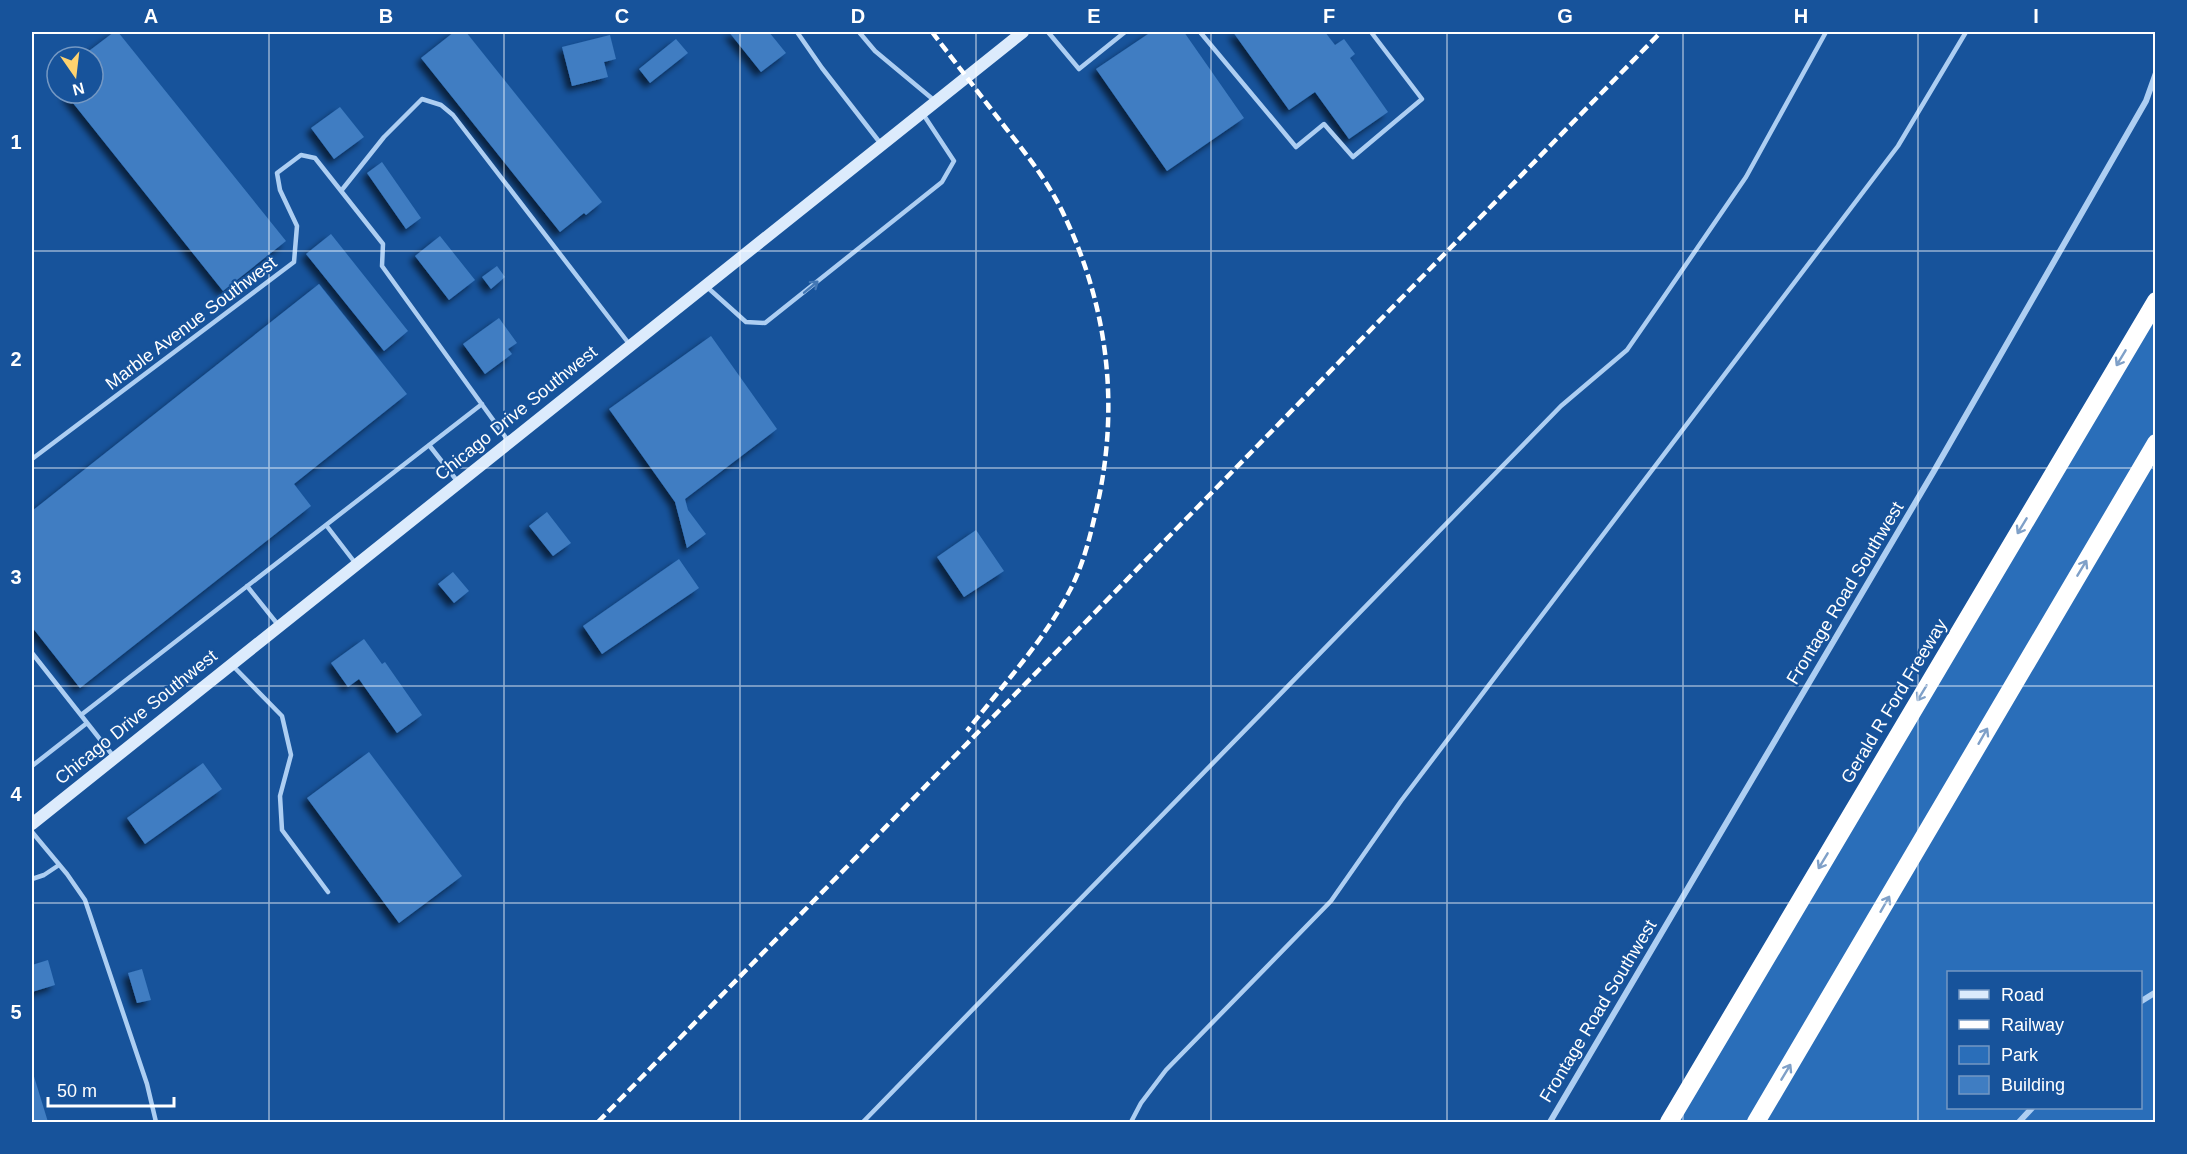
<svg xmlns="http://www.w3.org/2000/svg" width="2187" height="1154" viewBox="0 0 2187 1154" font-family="Helvetica,sans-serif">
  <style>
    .green { fill: #2a6eb9; fill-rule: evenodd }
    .building { fill: #3f7dc2; filter: url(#shadow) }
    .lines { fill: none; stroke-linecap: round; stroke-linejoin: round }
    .service { stroke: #adcef2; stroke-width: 4.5 }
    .minor { stroke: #adcef2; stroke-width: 6 }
    .secondary { stroke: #dcebfc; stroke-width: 12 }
    .motorway { stroke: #fff; stroke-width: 18 }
    .rail { stroke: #fff; stroke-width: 4.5; stroke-dasharray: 10 4.5; stroke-linecap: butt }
    .oneway { stroke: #4478b5 }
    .oneway2 { stroke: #7fa0c8 }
    .grid { fill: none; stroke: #fff; stroke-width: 1.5; stroke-opacity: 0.55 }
    .labels { text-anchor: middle; stroke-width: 4.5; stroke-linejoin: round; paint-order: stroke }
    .street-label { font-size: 18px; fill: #fff; stroke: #17539b }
    .neatline { fill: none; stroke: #fff; stroke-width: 2 }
    .grid-label { font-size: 20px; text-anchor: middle; font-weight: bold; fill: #fff }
  </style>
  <defs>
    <filter id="shadow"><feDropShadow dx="-5" dy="5" stdDeviation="3" flood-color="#0009"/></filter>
  </defs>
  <rect width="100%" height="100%" fill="#17539b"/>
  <path class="green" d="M2155 301V1122H1669ZM1948 972H2140V1108H1948Z"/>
  <path class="building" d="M114 32H118L286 241 223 291 65 93H93V57H81Z
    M454 32H466L602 202 586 215 584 213 560 232 421 58Z
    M729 32H769L786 53 761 72Z
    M1151 32H1184L1244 118 1167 171 1096 69Z
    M1233 32H1325L1335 45 1344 39 1355 54 1350 58 1388 112 1349 139 1315 92 1289 110Z
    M610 35 616 59 604 62 608 77 572 86 562 47Z
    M676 39 688 53 650 83 639 69Z
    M340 107 364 137 334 159 311 128Z
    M382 162 421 218 406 229 367 173Z
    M331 234 408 331 384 351 306 254Z
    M440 236 475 280 449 300 415 256Z
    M497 266 505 277 491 289 482 277Z
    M319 284 407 394 294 484 311 506 80 688 32 627V511Z
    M499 318 517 343 508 349 512 354 485 374 463 344Z
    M711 336 777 429 685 499 688 510 706 534 687 548 675 502 609 409Z
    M547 512 571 543 553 556 529 526Z
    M976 530 1004 571 964 597 937 557Z
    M679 559 699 588 602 654 583 626Z
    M453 572 469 591 454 603 438 584Z
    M364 639 382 664 385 662 422 715 397 733 359 679 348 687 331 663Z
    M369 752 462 876 399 923 307 798Z
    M203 763 222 789 145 844 127 818Z
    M48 960 55 985 32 992V965Z
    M142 969 151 1000 137 1003 128 973Z
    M32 1070 48 1122H32Z"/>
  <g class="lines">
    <path class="service" d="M797 32 822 68 881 144
      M859 32 875 51 935 101
      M1048 32 1079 69 1125 32
      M1200 32 1296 147 1324 124 1353 157 1422 99 1371 32
      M341 191 384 137 422 99 441 105 453 115 630 345
      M707 287 746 322 765 323 942 182 954 161 923 114
      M429 445 458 482
      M32 459 294 262 297 226 280 190 277 173 301 155 315 158 383 244 382 266 509 442
      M326 525 356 564
      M247 586 279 626
      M32 653 114 757
      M233 666 282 716 291 755 280 796 282 830 328 892
      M81 715 482 404
      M32 766 87 723
      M32 832 67 874 85 900 147 1084 156 1122
      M32 879 44 875 59 865
      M863 1122 1561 406 1627 350 1661 301 1746 177 1826 32
      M1131 1122 1141 1103 1166 1070 1331 901 1401 801 1898 146 1966 32"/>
    <path class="minor" d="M2140 1002 2156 992
      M1550 1122 1934 471 2146 101 2156 73
      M2019 1122 2032 1108"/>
    <path class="secondary" d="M32 824 1023 32"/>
    <path class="motorway" d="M1669 1122 2156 301
      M1756 1122 2156 443"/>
    <path class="rail" d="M932 32C955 62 978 92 1001 122 1024 151 1048 181 1064 215 1110 311 1120 413 1095 515 1089 541 1082 568 1069 592 1044 641 1001 687 967 731
      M598 1122 1661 32"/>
  </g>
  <defs><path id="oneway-shaft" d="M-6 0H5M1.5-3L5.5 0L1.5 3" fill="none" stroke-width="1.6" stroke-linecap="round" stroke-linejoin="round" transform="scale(1.5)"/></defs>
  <use class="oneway" href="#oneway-shaft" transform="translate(811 287) rotate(-39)"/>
  <g class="oneway2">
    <use href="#oneway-shaft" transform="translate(2121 358) rotate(121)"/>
    <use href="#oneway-shaft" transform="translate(2022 526) rotate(121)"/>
    <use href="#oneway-shaft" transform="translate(2082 568) rotate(-59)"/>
    <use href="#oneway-shaft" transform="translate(1922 693) rotate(121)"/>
    <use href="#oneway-shaft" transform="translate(1983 736) rotate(-60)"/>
    <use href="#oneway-shaft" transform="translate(1823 861) rotate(121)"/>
    <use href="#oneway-shaft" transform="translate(1885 904) rotate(-60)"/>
    <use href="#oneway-shaft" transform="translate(1786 1072) rotate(-59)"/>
  </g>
  <path class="grid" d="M269 32V1122M504 32V1122M740 32V1122M976 32V1122M1211 32V1122M1447 32V1122M1683 32V1122M1918 32V1122M32 251H2156M32 468H2156M32 686H2156M32 903H2156"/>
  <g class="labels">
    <g class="street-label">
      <text transform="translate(191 323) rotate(-37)" y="6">Marble Avenue Southwest</text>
      <text transform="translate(516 413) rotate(-39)" y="6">Chicago Drive Southwest</text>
      <text transform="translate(1845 593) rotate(-59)" y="6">Frontage Road Southwest</text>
      <text transform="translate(1894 701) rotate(-59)" y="6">Gerald R Ford Freeway</text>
      <text transform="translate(136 717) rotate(-39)" y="6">Chicago Drive Southwest</text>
      <text transform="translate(1598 1011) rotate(-59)" y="6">Frontage Road Southwest</text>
    </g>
  </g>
  <rect width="2187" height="1154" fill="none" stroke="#17539b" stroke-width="66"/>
  <rect x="1947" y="971" width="195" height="138" fill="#17539b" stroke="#7498c3" stroke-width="1.5"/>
  <rect x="1959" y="990" width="30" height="9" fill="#dcebfc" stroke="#7498c3" stroke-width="1.5"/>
  <text x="2001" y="1001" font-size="18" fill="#ffffff">Road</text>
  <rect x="1959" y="1020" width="30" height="9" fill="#ffffff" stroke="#7498c3" stroke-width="1.5"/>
  <text x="2001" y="1031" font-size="18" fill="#ffffff">Railway</text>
  <rect x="1959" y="1046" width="30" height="18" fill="#2a6eb9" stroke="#7498c3" stroke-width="1.5"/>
  <text x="2001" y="1061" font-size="18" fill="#ffffff">Park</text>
  <rect x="1959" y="1076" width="30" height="18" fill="#3f7dc2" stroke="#7498c3" stroke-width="1.5"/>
  <text x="2001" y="1091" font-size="18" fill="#ffffff">Building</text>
  <g transform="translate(75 75) rotate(166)"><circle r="28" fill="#17539b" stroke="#7498c3" stroke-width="1.5"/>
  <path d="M0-4.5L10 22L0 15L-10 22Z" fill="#ffd26e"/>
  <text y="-9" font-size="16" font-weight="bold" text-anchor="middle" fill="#ffffff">N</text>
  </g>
  <path d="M48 1097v9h126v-9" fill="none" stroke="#ffffff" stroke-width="3"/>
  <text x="57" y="1097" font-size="18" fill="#ffffff" stroke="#17539b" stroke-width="4.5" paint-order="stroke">50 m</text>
  <rect x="33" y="33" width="2121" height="1088" class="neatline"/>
  <g class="grid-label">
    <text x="151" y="23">A</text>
    <text x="386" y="23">B</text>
    <text x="622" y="23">C</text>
    <text x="858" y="23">D</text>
    <text x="1094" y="23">E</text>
    <text x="1329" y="23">F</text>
    <text x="1565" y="23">G</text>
    <text x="1801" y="23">H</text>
    <text x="2036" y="23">I</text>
    <text x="16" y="149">1</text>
    <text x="16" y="366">2</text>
    <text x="16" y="584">3</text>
    <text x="16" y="801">4</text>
    <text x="16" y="1019">5</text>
  </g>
</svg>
